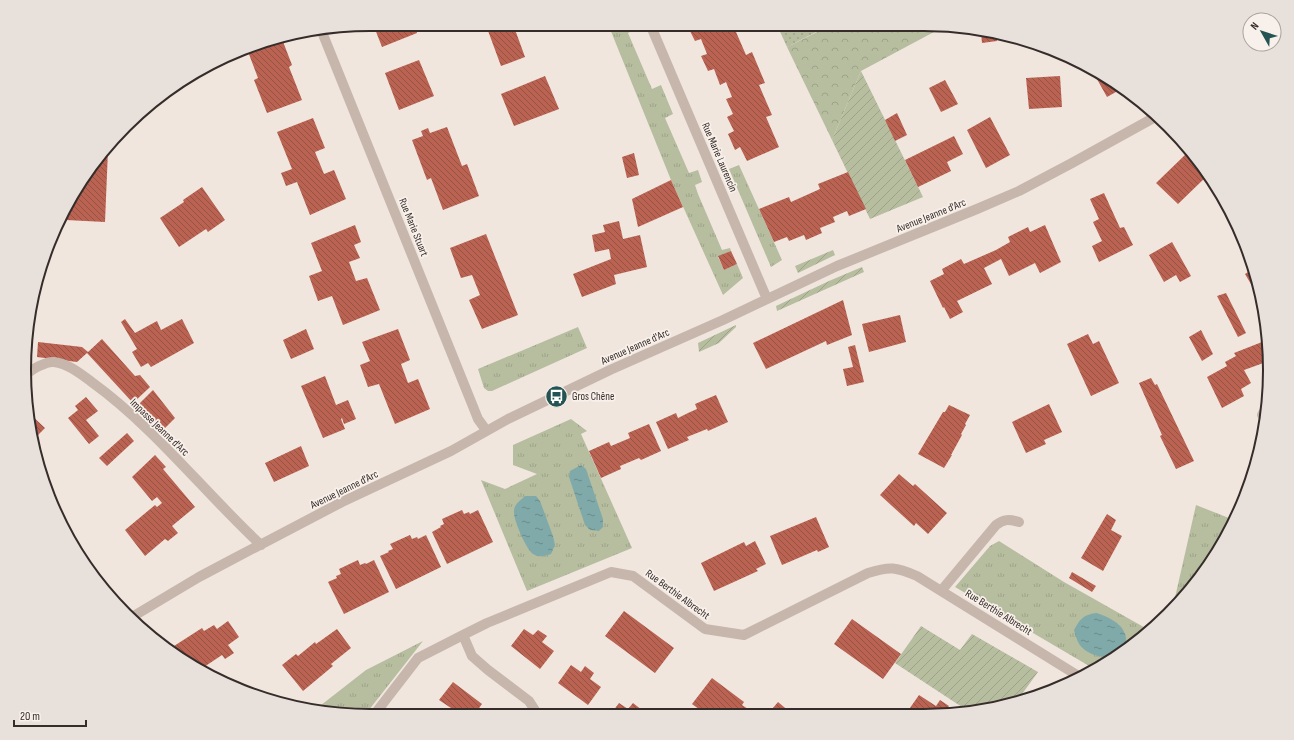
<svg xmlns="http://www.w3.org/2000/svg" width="1294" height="740" viewBox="0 0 1294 740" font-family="'Sofia Sans Condensed',sans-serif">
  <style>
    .grass { fill: url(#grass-tufts) }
    .forest { fill: url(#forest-crowns) }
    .park { fill: url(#park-dots) }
    .garden { fill: url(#garden-furrows) }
    .water { fill: url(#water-ripples) }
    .building { fill: url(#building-back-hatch) }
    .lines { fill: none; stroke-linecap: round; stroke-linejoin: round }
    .minor { stroke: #c7b6ab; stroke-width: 10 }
    .labels { text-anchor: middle; stroke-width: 3.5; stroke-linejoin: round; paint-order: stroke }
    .street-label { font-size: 11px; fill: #362c2a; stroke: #f8f0ea }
    .poi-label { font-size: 11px; fill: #362c2a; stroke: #f8f0ea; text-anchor: start }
    .rim { fill: none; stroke: #362c2a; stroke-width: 2 }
  </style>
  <defs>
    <pattern id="grass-tufts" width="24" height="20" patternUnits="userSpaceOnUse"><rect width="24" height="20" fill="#b6be9f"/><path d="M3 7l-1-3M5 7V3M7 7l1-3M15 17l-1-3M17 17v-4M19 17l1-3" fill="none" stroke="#9da389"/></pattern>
    <pattern id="forest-crowns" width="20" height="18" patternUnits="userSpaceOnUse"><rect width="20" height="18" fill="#b6be9f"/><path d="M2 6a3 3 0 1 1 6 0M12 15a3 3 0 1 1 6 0" fill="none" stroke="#9da389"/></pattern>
    <pattern id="park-dots" width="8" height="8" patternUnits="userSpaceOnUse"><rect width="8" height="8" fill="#b6be9f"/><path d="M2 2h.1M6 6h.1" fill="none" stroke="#9da389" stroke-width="1.8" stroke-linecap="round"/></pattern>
    <pattern id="garden-furrows" width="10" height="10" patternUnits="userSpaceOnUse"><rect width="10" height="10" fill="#b6be9f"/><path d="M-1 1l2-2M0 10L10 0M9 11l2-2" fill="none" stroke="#9da389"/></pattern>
    <pattern id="water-ripples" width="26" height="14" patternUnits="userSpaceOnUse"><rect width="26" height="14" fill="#80aaa9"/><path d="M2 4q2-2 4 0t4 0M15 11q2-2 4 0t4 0" fill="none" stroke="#6a8b8a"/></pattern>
    <pattern id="building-back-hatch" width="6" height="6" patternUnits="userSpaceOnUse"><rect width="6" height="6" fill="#ba6352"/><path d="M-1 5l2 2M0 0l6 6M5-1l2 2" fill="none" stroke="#985244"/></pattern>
  </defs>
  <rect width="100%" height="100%" fill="#f0e6de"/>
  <path class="grass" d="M608 24H634L636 29 628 33 652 89 661 85 673 114 665 118 689 173 698 170 702 182 695 185 698 194 722 250 730 248 731 251 718 257 724 270 737 264 743 278 723 295 671 180Z
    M739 165 782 260 771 267 729 169Z
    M578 327 587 348 492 391H488L484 388 478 369Z
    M571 419 587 431 581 434 632 548 527 591 481 480 505 489 537 474 513 465V445Z
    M1196 505 1234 520 1212 562 1171 611 1174 602Z
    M999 541 1064 582 1149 630 1096 670 955 587 990 546Z
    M423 641 365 715H347L316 709 366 670Z"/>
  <path class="forest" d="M831 25H947L861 71 832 140 787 47Z"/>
  <path class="park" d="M777 25H812L816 32 787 47Z"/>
  <path class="garden" d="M861 71 923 197 870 219 832 140Z
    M833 250 835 255 798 273 795 266Z
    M862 267 864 272 777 311 776 306 829 281Z
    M736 325V327L719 343 699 352 698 343Z
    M921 626 960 650 972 634 1038 672 1017 701 968 711 895 663Z"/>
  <path class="water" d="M581 465 586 469 603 519V527L599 531 590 530 585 525 569 477 570 471Z
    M525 496H536L540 501 553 536 555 545 551 554C545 556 539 558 533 554 526 549 513 519 514 511 514 504 521 500 525 496Z
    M1096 613C1106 616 1121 622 1125 634 1129 644 1121 655 1110 657 1105 658 1097 656 1092 654 1080 649 1077 642 1074 630 1080 619 1083 615 1096 613Z"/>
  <path class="building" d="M373 24H413L417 33 382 47Z
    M497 24H513L525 57 501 66 487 28Z
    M681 24H726L727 27 733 25 746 55 752 52 765 83 759 85 772 115 766 117 779 147 747 161 740 147 735 150 728 134 734 131 727 117 733 114 726 99 732 97 726 82 720 85 714 69 708 71 701 56 707 54 701 39 695 41 688 27 683 29Z
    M981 32 996 35 997 41 982 43Z
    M282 39 292 65 289 67 302 100 267 113 254 80 258 78 247 49 259 42Z
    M419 60 434 96 399 110 385 73Z
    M1093 72H1094L1116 82 1123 88 1107 97Z
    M545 76 559 109 514 126 501 94Z
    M1060 76 1062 107 1029 109 1026 78Z
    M945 80 958 104 941 112 929 88Z
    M897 113 907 135 895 141 885 120Z
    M990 117 1010 155 986 168 967 130Z
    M313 118 325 148 315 152 324 174 334 170 346 199 310 215 297 182 286 186 283 178 281 173 292 169 277 132Z
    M447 127 462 166 467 164 479 196 443 210 431 178 427 180 412 140 423 136 421 131 428 128 430 133Z
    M954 136 963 154 947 162 951 171 918 187 905 160Z
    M108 150 105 222 66 220 67 212 82 178Z
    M634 153 639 175 627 178 622 157Z
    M1186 154 1207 176 1178 204 1156 183Z
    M848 172 866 209 849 216 847 211 833 217 835 222 820 228 822 233 806 240 804 235 789 241 787 237 774 242 759 209 789 197 791 202 820 189 818 184Z
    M671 180 683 207 638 227 632 199Z
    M202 187 225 220 208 232 206 229 179 247 160 218 184 202 183 200Z
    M1104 193 1120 228 1124 227 1133 245 1099 262 1092 246 1102 241 1093 222 1099 219 1090 199Z
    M619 221 623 239 640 235 647 267 614 275 616 284 582 297 573 274 611 259 609 249 595 252 592 235 605 232 603 225Z
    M355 225 361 242 354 245 360 258 349 262 356 281 367 278 380 310 343 325 332 296 318 301 309 276 322 271 311 243Z
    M1045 225 1061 262 1040 273 1035 263 1009 276 1001 259 984 268 992 284 957 301 963 312 950 319 944 307 943 308 930 281 944 274 942 269 961 259 964 264 996 250 1010 242 1008 237 1028 227 1030 232Z
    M486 234 518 315 482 329 469 300 480 295 472 275 461 278 450 248Z
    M1172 242 1191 276 1180 282 1176 275 1164 282 1149 255Z
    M731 251 737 264 724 270 718 256Z
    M1253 269 1263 302 1262 303 1245 274Z
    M1226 293 1246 333 1238 337 1217 296Z
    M843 300 852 335 827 345 826 341 766 369 753 343Z
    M900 315 906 342 869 352 862 324Z
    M125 319 135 333 157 321 161 330 182 319 194 343 151 367 148 363 141 367 132 352 137 349 121 322Z
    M306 329 314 349 291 359 283 340Z
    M398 329 410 360 401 364 408 383 418 379 430 409 395 424 379 384 368 387 360 365 370 361 362 342Z
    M1201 330 1213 354 1202 361 1189 337Z
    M1088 334 1093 344 1099 341 1119 383 1091 396 1067 344Z
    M102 339 135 376 140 375 150 387 133 403 87 353 77 362 37 357 38 342 82 347 88 352Z
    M1262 342 1269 361 1244 370 1251 383 1241 389 1244 396 1222 408 1207 377 1227 366 1225 362 1236 356 1234 353Z
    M855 345 864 382 847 386 843 369 853 367 848 347Z
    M325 376 336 405 348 400 356 419 344 424 342 418 341 419 345 429 323 438 301 386Z
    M1151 378 1155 385 1157 384 1194 461 1176 469 1160 436 1162 435 1139 383Z
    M153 390 175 418 162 431 137 406Z
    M716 395 728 422 708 431 707 429 687 437 689 440 668 449 656 422 676 413 678 418 688 413 697 409 695 404Z
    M86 397 98 411 86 420 99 436 89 444 68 418 78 410 75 406Z
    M1049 404 1062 432 1044 440 1046 444 1026 453 1012 422Z
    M949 405 970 415 965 424 966 425 961 434 962 435 951 455H952L944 468 918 454 943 412H945Z
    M30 414 45 428 35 438Z
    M649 424 661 451 641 460 639 458 620 466 621 469 601 478 589 451 609 442 611 446 630 438 628 433Z
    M127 433 134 441 107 466 99 458Z
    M301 446 309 466 274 482 265 463Z
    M155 455 166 467 163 469 195 507 172 526 178 533 168 541 165 539 145 556 125 530 155 505 157 507 162 503 157 497 152 501 132 477Z
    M899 474 913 486 915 484 947 513 928 534 916 523 914 526 880 495Z
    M462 510 464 514 469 512 470 514 478 510 493 542 447 564 432 532 441 527 440 526 444 524 442 519Z
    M1107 514 1116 520 1111 530 1122 536 1103 571 1081 558Z
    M816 517 829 547 818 552 817 550 782 565 770 536Z
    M410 535 412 539 417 537 418 539 426 535 441 567 396 589 380 556 389 552 388 551 393 549 390 544Z
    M755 541 766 564 756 569 758 571 714 591 701 563 744 542 746 546Z
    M358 560 360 565 365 563 366 564 374 560 389 592 344 614 328 582 337 578 336 576 341 574 339 569Z
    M1072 572 1096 586 1092 592 1069 578Z
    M624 611 674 648 655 673 605 636Z
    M852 619 901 654 883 679 834 644Z
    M228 621 239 637 228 645 234 653 225 659 222 655 201 669 186 662 174 646 202 628 204 631 214 625 217 629Z
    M337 629 351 648 331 664 333 666 303 691 282 665 296 654 298 656 315 642 316 644Z
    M524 629 533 635 538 630 547 636 542 642 554 651 540 669 511 646Z
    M571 665 581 672 585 666 594 673 590 679 601 687 588 705 558 683Z
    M712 678 744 702 742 705 751 711 748 715H707L692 704Z
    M453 682 482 704 474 715H447L446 714 451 708 439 700Z
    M919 695 936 706 940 700 949 706 945 712 949 715H905Z
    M778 702 790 712V710L797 715H767Z
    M619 703 628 709 633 703 642 710 638 715H610Z"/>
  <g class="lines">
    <path class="minor" d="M650 24 767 299
      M322 32 472 404 478 419 486 430
      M27 374C32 369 47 361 54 362 69 364 81 374 93 383 155 428 205 493 261 545
      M1262 415 1266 408
      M941 591 996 525C1004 519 1009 519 1019 522
      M132 617 199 577 233 559 342 502 451 451 508 419 610 370 723 320 837 266 977 209 1019 191 1072 163 1157 116
      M374 715 418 658 463 635
      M538 715 529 701 488 670 472 656 463 635 487 623 611 572 633 576 705 629 744 635 868 573C890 566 896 567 917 576L1080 677"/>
  </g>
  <defs>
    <symbol id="bus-disc" viewBox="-11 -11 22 22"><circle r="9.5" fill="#235352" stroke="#f8f0ea"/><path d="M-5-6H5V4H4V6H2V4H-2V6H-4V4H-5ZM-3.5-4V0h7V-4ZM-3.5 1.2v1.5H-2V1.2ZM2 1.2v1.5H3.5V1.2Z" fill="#fff"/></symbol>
  </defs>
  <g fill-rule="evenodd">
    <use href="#bus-disc" x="544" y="384" width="25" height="25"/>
  </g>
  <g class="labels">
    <g class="street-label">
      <text transform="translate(720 157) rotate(67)" y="4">Rue Marie Laurencin</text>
      <text transform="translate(931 215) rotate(-22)" y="4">Avenue Jeanne d'Arc</text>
      <text transform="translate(414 227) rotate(68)" y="4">Rue Marie Stuart</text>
      <text transform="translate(635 346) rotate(-24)" y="4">Avenue Jeanne d'Arc</text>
      <text transform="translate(160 427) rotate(44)" y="4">Impasse Jeanne d'Arc</text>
      <text transform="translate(344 489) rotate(-26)" y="4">Avenue Jeanne d'Arc</text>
      <text transform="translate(678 594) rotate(36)" y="4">Rue Berthie Albrecht</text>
      <text transform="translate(999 612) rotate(32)" y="4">Rue Berthie Albrecht</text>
    </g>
    <g class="poi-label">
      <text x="572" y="400">Gros Chêne</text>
    </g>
  </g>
  <path d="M0 0H1294V740H0ZM370 31H924A339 339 0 0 1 1263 370V370A339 339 0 0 1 924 709H370A339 339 0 0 1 31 370V370A339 339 0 0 1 370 31Z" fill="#e8e0db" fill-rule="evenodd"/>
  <path class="rim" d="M370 31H924A339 339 0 0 1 1263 370V370A339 339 0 0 1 924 709H370A339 339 0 0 1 31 370V370A339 339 0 0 1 370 31Z"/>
  <g transform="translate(1262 32) rotate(309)"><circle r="19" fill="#f8f0ea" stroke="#aaa29d"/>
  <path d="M0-3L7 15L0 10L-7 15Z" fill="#235352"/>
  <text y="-6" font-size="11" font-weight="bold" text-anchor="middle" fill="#362c2a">N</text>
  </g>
  <path d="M14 720v6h72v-6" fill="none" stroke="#362c2a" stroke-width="2"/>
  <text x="20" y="720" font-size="12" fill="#362c2a" stroke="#f8f0ea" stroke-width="3" paint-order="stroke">20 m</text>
</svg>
